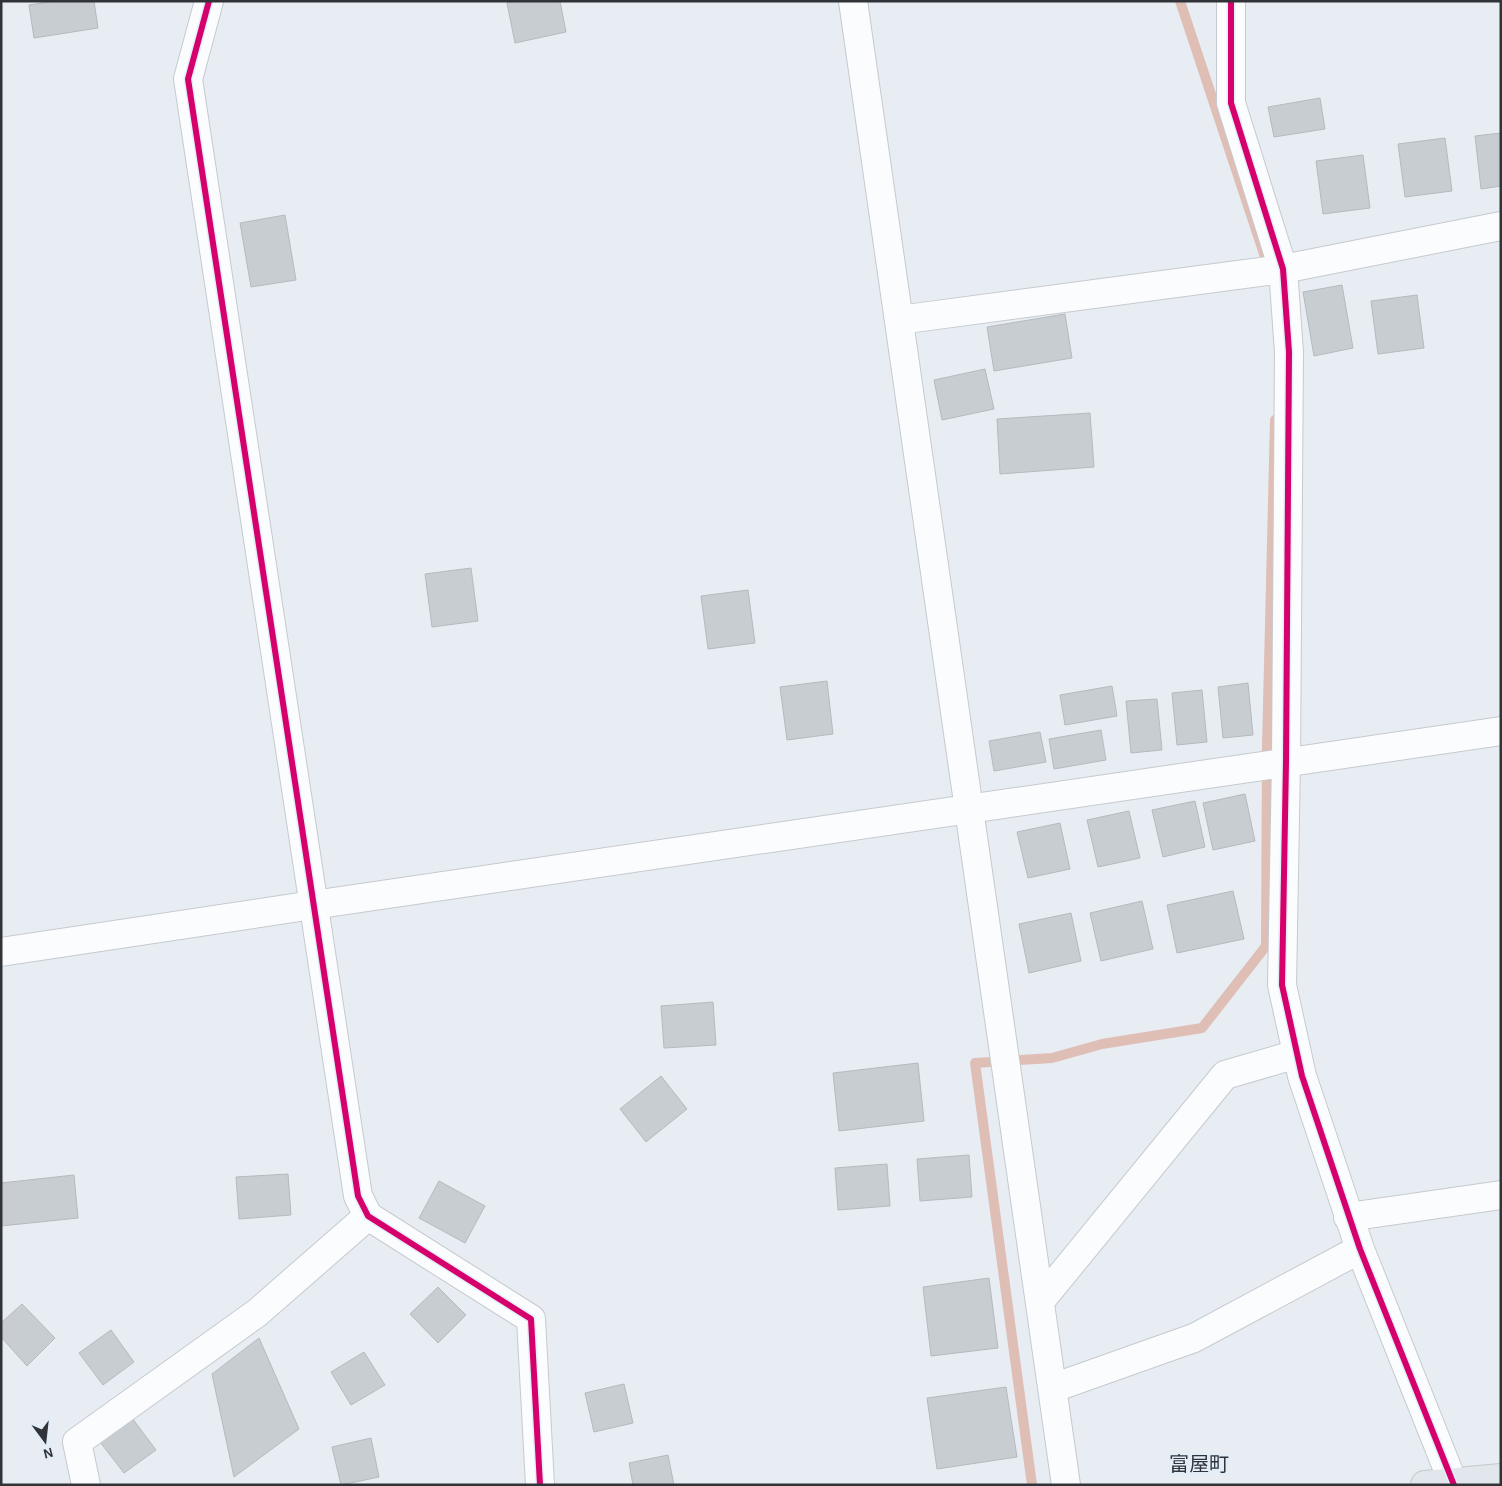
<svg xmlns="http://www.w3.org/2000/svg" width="1502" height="1486" viewBox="0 0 1502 1486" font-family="'Alegreya Sans','Noto Sans JP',sans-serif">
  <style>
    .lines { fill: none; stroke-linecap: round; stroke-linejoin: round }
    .stream { stroke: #dfbeb6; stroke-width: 10 }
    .building { fill: #c8cdd1; stroke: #b6babf }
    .minor-casing { stroke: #c6cacf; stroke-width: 30 }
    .major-casing { stroke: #c5c8cb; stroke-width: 30 }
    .minor { stroke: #fbfcfd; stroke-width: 28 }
    .major { stroke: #e1e7ed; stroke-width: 28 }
    .cycleway-casing { stroke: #e2edf8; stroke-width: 9 }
    .cycleway { stroke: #d6006c; stroke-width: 6 }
    .labels { text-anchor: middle; stroke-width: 5; stroke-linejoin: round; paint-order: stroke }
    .neighbourhood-label { font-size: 20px; fill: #303438; stroke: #e2edf8 }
  </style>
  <rect width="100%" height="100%" fill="#e7edf3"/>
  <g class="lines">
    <path class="stream" d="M1180 1 1268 266
      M1032 1485 975 1063 1052 1058 1102 1044 1202 1028 1266 946 1267 746 1275 420"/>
  </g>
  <path class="building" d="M55 1H94L98 28 34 38 29 5Z
    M516 1H560L566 32 515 43 507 3Z
    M1320 98 1325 129 1274 137 1268 107Z
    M1501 133V186L1481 189 1475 136Z
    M1445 138 1452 191 1405 197 1398 144Z
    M1363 155 1370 208 1323 214 1316 161Z
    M285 215 296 280 251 287 240 223Z
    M1342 285 1353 348 1314 356 1303 292Z
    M1417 295 1424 348 1378 354 1371 301Z
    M1065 314 1072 358 994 371 987 327Z
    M985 369 994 409 942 420 934 380Z
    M1090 413 1094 467 1000 474 997 419Z
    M471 568 478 621 432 627 425 574Z
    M748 590 755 643 708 649 701 596Z
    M827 681 833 734 787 740 780 687Z
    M1248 683 1253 735 1223 738 1218 687Z
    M1112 686 1117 716 1065 725 1060 695Z
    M1202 690 1207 742 1177 745 1172 693Z
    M1157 699 1162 750 1131 753 1126 701Z
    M1101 730 1106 760 1054 769 1049 739Z
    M1040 732 1046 762 994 771 989 741Z
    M1245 794 1255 841 1213 850 1203 803Z
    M1195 801 1205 847 1163 857 1152 810Z
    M1129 811 1140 858 1098 867 1087 820Z
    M1060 823 1070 869 1028 878 1017 832Z
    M1233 891 1244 939 1177 953 1167 905Z
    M1142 901 1153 949 1101 961 1090 913Z
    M1071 913 1081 961 1029 973 1019 924Z
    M713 1002 716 1045 664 1048 661 1006Z
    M918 1063 924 1121 839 1131 833 1073Z
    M661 1076 687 1109 646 1142 620 1109Z
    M969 1155 972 1197 920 1201 917 1159Z
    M887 1164 890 1206 838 1210 835 1168Z
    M288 1174 291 1215 239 1219 236 1177Z
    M74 1175 78 1218 1 1226V1183Z
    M439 1181 485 1206 465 1243 419 1218Z
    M989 1278 998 1348 931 1356 923 1287Z
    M438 1287 466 1315 438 1343 410 1314Z
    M22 1304 55 1338 27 1366 1 1337V1323Z
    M111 1330 134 1362 103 1385 79 1353Z
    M259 1338 299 1429 234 1477 212 1374Z
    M364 1352 385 1385 351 1405 331 1372Z
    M624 1384 633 1423 594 1432 585 1393Z
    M1006 1387 1017 1457 937 1469 927 1398Z
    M132 1418 156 1450 124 1473 100 1442Z
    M371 1438 379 1477 341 1485 332 1447Z
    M668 1455 674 1485H633L629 1463Z"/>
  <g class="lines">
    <defs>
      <path id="minor" d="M209 1 188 79 358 1196 368 1216 531 1319 540 1485
        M853 1C924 496 999 990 1066 1485
        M1231 1V103L1283 269 1289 352 1286 762 1282 985 1302 1076 1360 1249 1454 1485
        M899 320 1283 269 1501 226
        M1 952 313 905 1501 731
        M1348 1217 1501 1195
        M1042 1299 1225 1075 1297 1054
        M1053 1388 1194 1338 1360 1249
        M86 1485 77 1442 257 1313 368 1216"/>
      <path id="major" d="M1425 1485 1501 1478"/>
    </defs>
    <use href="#minor" class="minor-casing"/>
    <use href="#major" class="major-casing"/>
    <use href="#minor" class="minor"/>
    <use href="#major" class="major"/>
    <defs>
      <path id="cycleway" d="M209 1 188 79 358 1196 368 1216 531 1319 540 1485
        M1231 1V103L1283 269 1289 352 1286 762 1282 985 1302 1076 1360 1249 1454 1485"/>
    </defs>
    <use href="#cycleway" class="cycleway-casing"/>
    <use href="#cycleway" class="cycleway"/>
  </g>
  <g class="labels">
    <g class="neighbourhood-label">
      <text x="1199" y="1471">富屋町</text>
    </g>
  </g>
  <rect width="1502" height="1486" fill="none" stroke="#303438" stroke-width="5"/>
  <g transform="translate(45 1441) rotate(165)" stroke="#e2edf8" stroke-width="4" paint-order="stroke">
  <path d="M0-4L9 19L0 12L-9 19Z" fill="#303438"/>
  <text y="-8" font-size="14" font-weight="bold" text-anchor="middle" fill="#303438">N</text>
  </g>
</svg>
